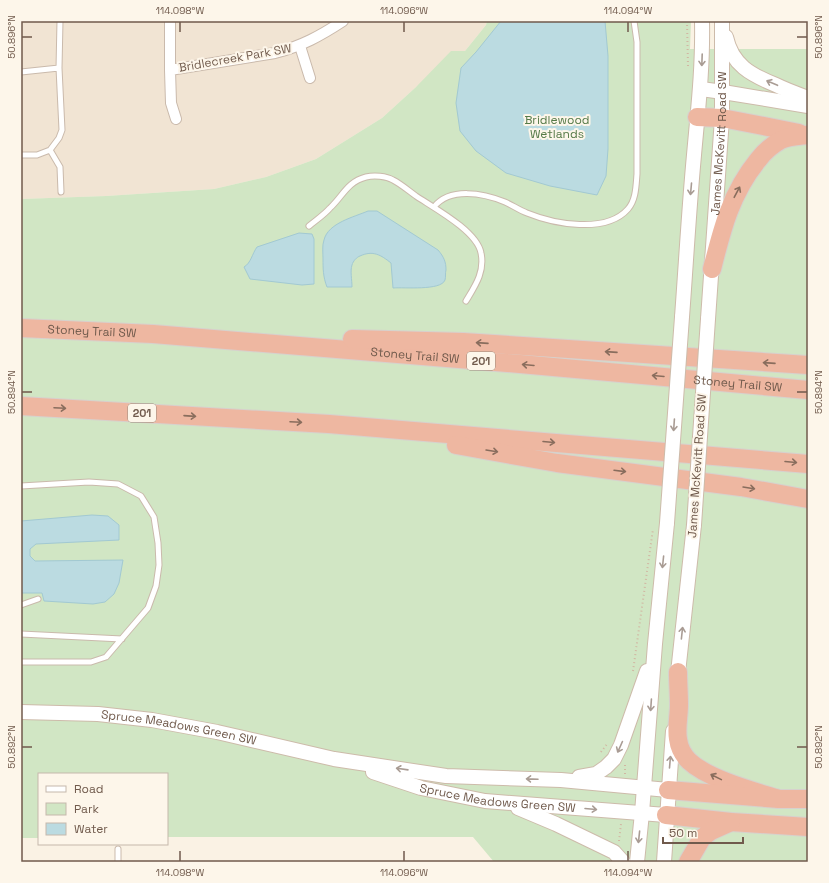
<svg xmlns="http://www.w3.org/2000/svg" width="829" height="883" viewBox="0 0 829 883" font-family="'Space Grotesk',sans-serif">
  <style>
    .residential { fill: #f1e4d3 }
    .green { fill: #d1e6c4 }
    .water { fill: #bbdbe1; stroke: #a2c9d2 }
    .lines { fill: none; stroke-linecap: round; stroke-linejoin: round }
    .lane-casing { stroke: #cabaac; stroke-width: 7 }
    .street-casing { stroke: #cabaac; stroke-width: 12 }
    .secondary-casing { stroke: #cdbbaa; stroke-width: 16 }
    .highway-casing { stroke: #d7d1cd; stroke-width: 20 }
    .path { stroke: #d1b6a2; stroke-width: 2; stroke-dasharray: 1 3; stroke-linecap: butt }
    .lane { stroke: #fff; stroke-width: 5 }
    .street { stroke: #fff; stroke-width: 10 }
    .secondary { stroke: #fff; stroke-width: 14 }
    .highway { stroke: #eeb7a1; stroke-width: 18 }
    .secondary-bridge-casing { stroke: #cdbbaa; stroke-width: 16; stroke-linecap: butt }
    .secondary-bridge { stroke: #fff; stroke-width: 14 }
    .oneway { stroke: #a99c94 }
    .oneway2 { stroke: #896d5d }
    .ticks { fill: none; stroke: #705a4c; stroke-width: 1.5 }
    .labels { text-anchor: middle; stroke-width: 4; stroke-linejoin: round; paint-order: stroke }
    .shield { fill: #fdf6ea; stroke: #9a897b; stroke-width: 1 }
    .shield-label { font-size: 11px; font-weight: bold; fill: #705a4c }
    .street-label { font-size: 12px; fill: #705a4c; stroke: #fdf6ea }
    .park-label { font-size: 12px; fill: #557a48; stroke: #fdf6ea }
    .neatline { fill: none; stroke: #705a4c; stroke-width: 1.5 }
    .ticks-label { font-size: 10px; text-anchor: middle; fill: #705a4c }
  </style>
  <rect width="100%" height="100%" fill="#faf2e4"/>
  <path class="residential" d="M21 21H487L486 25 465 51 416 87 382 118 316 159 266 177 214 189 106 196 21 199Z"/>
  <path class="green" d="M487 21H691L690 49H808V862H494L473 837H167V774H39V838H21V199L106 196 214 189 266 177 316 159 382 118 416 87 451 51H465L486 25Z"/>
  <path class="water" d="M501 21H605L608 56V149L606 176 597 195 550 186 506 173 476 151 460 131 456 103 461 68 476 52Z
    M368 211H377L438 250C444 257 446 262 446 270 445 273 446 277 445 280 441 291 404 287 393 288L391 263C381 255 373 250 360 256 357 257 353 261 352 265 350 271 352 280 352 287H327C323 277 323 268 323 259 323 253 322 245 324 240 328 223 354 217 368 211Z
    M299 233 312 234 314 239V284L302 285 250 279 244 267C251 263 252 254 257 247Z
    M92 515 108 516 119 525V540L36 544 30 549V556L35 561 123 560 119 583 114 594 105 602 93 604 44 601 42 593H21V521Z"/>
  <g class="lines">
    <defs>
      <path id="lane" d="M60 21 59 68 62 130 59 138 50 150 60 167 61 192
        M21 72 59 68
        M21 155H37L50 150
        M434 207C450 187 483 193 505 202 512 205 519 210 527 213 554 224 606 234 628 209 636 200 636 186 637 174V42L634 21
        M309 226C316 220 324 215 330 208 343 196 347 182 366 177 374 175 386 176 393 180 401 184 409 191 416 196 434 208 477 231 481 253 485 272 475 286 466 301
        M21 486 89 482 118 484 141 496 154 517 158 543 159 565 156 586 148 608 106 657 91 662H21
        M21 605 38 599
        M21 634 122 639
        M118 862V849"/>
      <path id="street" d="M170 21V70L275 53C302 46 320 36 343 21
        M300 46 310 78
        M170 70 171 103 176 119"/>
      <g id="secondary">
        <path d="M726 37C732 65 751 75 776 85 786 90 797 94 808 98"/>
        <path d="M701 89 723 92 808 106"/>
        <path d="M682 317C686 263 689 209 694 155 698 110 703 67 702 21"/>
        <path id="s1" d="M708 319 722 118V21"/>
        <path d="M677 682 694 525"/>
        <path id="s2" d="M21 712 98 714 152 720 217 732 334 759 446 776 561 780 668 790"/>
        <path id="s3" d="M373 772 421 788 485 801 666 815"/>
        <path d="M579 777 596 774 606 767 614 759 621 745 647 671"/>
        <path d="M518 808 556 824 614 852 623 862"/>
        <path d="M637 862 642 813 655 644 667 523"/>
        <path d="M664 862 673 731"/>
      </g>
      <g id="highway">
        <path d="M697 117 722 118 799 133"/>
        <path d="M712 269C722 229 731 193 758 160 764 152 772 145 781 140 789 136 799 136 808 135"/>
        <path id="s4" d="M21 328 153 334 520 364 808 390"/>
        <path d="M352 339 463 342 808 365"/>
        <path d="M21 406 329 424 808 464"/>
        <path d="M456 445 557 463 741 487 808 499"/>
        <path d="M678 672C678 683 679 694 679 705 679 716 676 728 678 739 679 747 683 755 689 761 708 779 753 791 779 799"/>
        <path d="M668 790 779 799H808"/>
        <path d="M666 815 731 822 808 827"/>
        <path d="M688 862 702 838 711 831 731 822"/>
      </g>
    </defs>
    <use href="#lane" class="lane-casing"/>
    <use href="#street" class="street-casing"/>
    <use href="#secondary" class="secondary-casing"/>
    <use href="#highway" class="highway-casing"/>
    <path class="path" d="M687 21 688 66
      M633 671 653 529
      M601 752 607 744
      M625 774V765
      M619 841 621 824"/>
    <use href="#lane" class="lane"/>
    <use href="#street" class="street"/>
    <use href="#secondary" class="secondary"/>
    <use href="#highway" class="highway"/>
    <defs>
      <path id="secondary-bridge" d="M667 523 682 317
        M694 525 708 319"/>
    </defs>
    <use href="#secondary-bridge" class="secondary-bridge-casing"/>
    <use href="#secondary-bridge" class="secondary-bridge"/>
  </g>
  <defs><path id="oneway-shaft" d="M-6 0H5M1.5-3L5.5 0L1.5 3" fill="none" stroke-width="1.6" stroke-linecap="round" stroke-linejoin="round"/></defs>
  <g class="oneway">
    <use href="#oneway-shaft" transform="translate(702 60) rotate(92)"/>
    <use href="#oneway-shaft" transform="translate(772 83) rotate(-157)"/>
    <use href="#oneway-shaft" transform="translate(691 189) rotate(95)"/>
    <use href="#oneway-shaft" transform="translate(674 425) rotate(94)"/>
    <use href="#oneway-shaft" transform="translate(663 562) rotate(96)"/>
    <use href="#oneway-shaft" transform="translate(682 633) rotate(-84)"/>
    <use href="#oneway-shaft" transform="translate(651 705) rotate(94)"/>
    <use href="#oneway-shaft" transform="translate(620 747) rotate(114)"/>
    <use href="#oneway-shaft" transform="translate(670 762) rotate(-85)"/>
    <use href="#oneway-shaft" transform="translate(402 769) rotate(-172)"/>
    <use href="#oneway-shaft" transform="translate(532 779) rotate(-178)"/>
    <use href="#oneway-shaft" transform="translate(591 809) rotate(5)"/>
    <use href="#oneway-shaft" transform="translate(639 837) rotate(96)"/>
  </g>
  <g class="oneway2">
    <use href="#oneway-shaft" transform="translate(737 192) rotate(-62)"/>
    <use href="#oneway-shaft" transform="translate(482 343) rotate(-176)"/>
    <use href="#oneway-shaft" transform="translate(611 352) rotate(-176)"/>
    <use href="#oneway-shaft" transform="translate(769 363) rotate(-176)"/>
    <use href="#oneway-shaft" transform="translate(528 365) rotate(-175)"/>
    <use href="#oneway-shaft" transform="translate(658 376) rotate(-175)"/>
    <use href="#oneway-shaft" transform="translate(60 408) rotate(3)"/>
    <use href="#oneway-shaft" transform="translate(190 416) rotate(4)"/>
    <use href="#oneway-shaft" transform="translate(296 422) rotate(3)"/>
    <use href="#oneway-shaft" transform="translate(549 442) rotate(5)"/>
    <use href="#oneway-shaft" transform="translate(492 451) rotate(9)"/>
    <use href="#oneway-shaft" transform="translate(791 462) rotate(5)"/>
    <use href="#oneway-shaft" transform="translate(620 471) rotate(7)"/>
    <use href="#oneway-shaft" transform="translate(749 488) rotate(9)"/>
    <use href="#oneway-shaft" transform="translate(716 777) rotate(-154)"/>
  </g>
  <path class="ticks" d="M180 22V32M404 22V32M628 22V32M22 37H32M797 37H807M22 392H32M797 392H807M22 747H32M797 747H807M180 851V861M404 851V861M628 851V861"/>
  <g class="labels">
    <g class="shield">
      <rect x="467" y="352" width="28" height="18" rx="3"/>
      <rect x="128" y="404" width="28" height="18" rx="3"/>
    </g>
    <g class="shield-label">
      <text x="481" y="365">201</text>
      <text x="142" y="417">201</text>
    </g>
    <g class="street-label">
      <text transform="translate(235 58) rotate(-10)" y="4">Bridlecreek Park SW</text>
      <text dy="4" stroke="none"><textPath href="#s1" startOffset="176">James McKevitt Road SW</textPath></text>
      <text dy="4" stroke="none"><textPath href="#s4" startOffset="71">Stoney Trail SW</textPath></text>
      <text dy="4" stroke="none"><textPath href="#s4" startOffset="395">Stoney Trail SW</textPath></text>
      <text dy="4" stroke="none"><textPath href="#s4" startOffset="719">Stoney Trail SW</textPath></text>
      <text transform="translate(697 466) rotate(-86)" y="4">James McKevitt Road SW</text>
      <text dy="4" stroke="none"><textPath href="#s2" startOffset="159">Spruce Meadows Green SW</textPath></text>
      <text dy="4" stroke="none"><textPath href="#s3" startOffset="128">Spruce Meadows Green SW</textPath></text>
    </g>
    <g class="park-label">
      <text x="557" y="124">Bridlewood<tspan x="557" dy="14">Wetlands</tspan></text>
    </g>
  </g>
  <rect width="829" height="883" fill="none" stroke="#fdf6ea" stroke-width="44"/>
  <rect x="38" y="773" width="130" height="72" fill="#fdf6ea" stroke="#c5b8ab"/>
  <rect x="46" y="786" width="20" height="6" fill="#ffffff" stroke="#c5b8ab"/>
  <text x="74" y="793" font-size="12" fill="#705a4c">Road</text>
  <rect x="46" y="803" width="20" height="12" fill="#d1e6c4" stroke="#c5b8ab"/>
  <text x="74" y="813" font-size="12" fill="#705a4c">Park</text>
  <rect x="46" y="823" width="20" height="12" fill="#bbdbe1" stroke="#c5b8ab"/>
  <text x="74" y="833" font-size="12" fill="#705a4c">Water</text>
  <path d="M663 837v6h80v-6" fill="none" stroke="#705a4c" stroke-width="2"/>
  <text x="669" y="837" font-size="12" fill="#705a4c" stroke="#fdf6ea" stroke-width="3" paint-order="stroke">50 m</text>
  <rect x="22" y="22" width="785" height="839" class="neatline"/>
  <g class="ticks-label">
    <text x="180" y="14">114.098°W</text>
    <text x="404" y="14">114.096°W</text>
    <text x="628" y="14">114.094°W</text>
    <text transform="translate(11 37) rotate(-90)" y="4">50.896°N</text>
    <text transform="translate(818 37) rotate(-90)" y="4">50.896°N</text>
    <text transform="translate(11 392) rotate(-90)" y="4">50.894°N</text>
    <text transform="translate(818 392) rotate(-90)" y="4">50.894°N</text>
    <text transform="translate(11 747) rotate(-90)" y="4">50.892°N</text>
    <text transform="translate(818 747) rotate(-90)" y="4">50.892°N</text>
    <text x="180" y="876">114.098°W</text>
    <text x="404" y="876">114.096°W</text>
    <text x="628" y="876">114.094°W</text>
  </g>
</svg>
